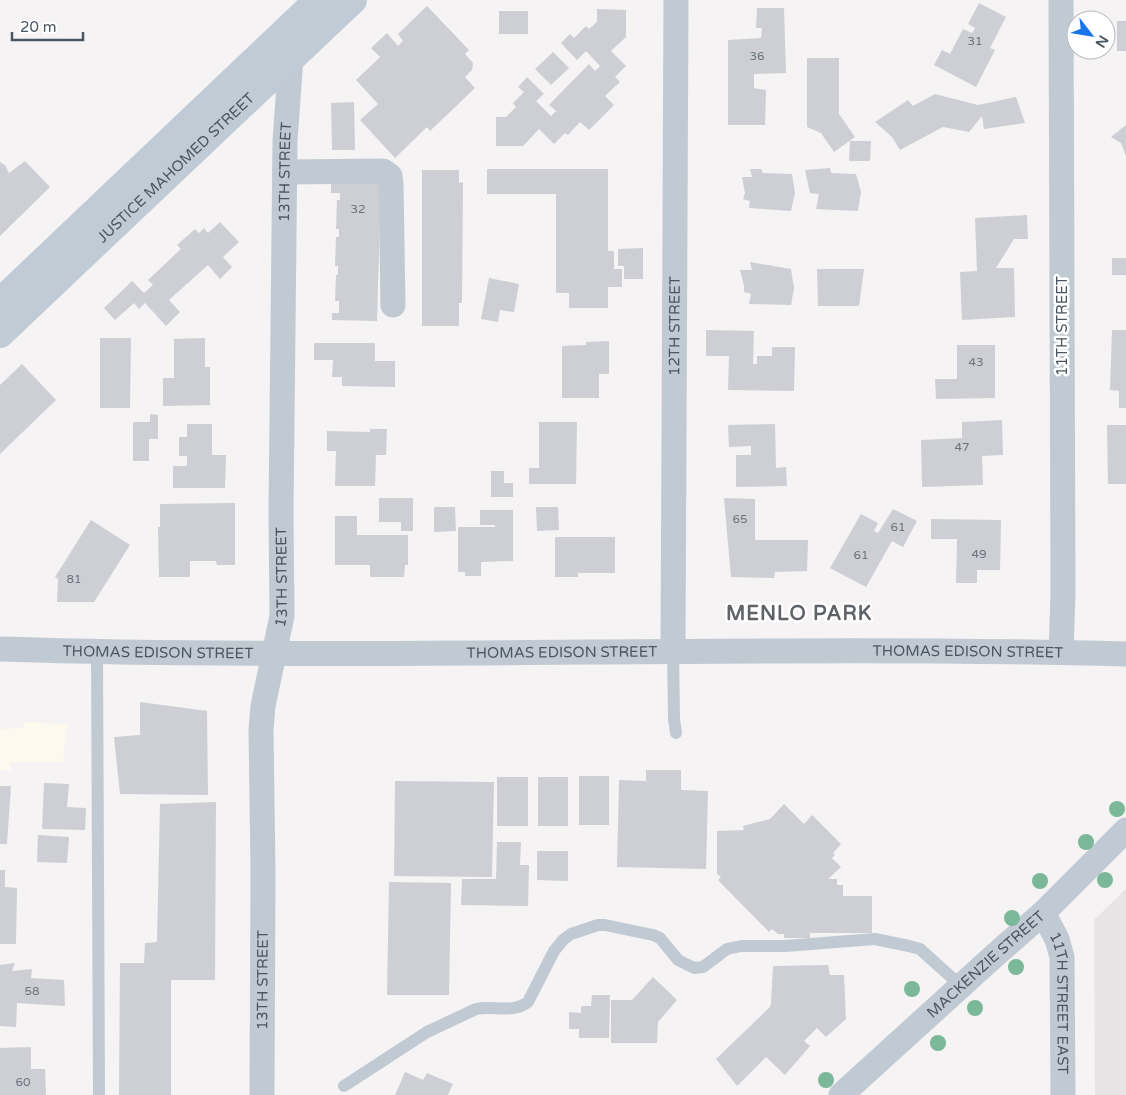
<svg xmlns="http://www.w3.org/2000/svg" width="1126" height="1095" viewBox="0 0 1126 1095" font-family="'Varela Round',sans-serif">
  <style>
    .commercial { fill: #fdf9ef }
    .education { fill: #e6e4e5 }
    .building { fill: #cdcfd5 }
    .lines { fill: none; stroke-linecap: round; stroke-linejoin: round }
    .service { stroke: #c1cad2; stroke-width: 12 }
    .minor { stroke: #c1cad2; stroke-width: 25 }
    .secondary { stroke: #c1cbd6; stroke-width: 28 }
    .tree { fill: #7bb799 }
    .labels { text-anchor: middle; stroke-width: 5; stroke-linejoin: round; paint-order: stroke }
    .number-label { font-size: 12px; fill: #6b747e }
    .street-label { font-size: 15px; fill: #4a5661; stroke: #fff }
    .district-label { font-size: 20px; font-weight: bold; letter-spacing: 1px; fill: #5f6368; stroke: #fff }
  </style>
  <rect width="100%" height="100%" fill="#f5f3f3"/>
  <path class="commercial" d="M25 722 67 724 63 762H10L11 771 0 770V729L23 728Z"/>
  <path class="education" d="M1126 889V1095H1095L1094 920Z"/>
  <path class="building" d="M979 3 1006 17 990 48 995 50 976 87 934 65 942 50 950 54 963 29 972 33 975 28 968 24Z
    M427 6 469 50 465 54 473 63 472 70 465 77 475 88 430 131 427 127 395 158 360 120 378 104 356 80 380 57 371 48 387 33 398 46 403 41 398 34Z
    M757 8H784L786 73 754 74V88L766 90 765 125H728V40L761 38 762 28H756Z
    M597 9 626 10V37L611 51 626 66 615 77 620 82 605 96 614 105 589 130 580 122 568 135 565 133 554 144 539 129 523 146H496V117H506L516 107 513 103 524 92 518 87 527 77 544 94 536 101 551 116 556 111 549 105 589 64 595 71 600 66 586 51 577 60 561 43 570 34 574 38 586 26 589 29 597 22Z
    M499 11H528V34H499Z
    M1117 21H1126V51H1117Z
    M553 52 569 68 551 85 535 69Z
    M807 58H839V114L855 137 834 152 821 133 807 127Z
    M935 94 978 105 1016 97 1025 123 984 129 982 116 969 132 943 127 900 150 892 137 875 122 908 100 913 106Z
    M354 102 355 150H332L331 103Z
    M1126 125V156L1121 143 1111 137Z
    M850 141H871L870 161H849Z
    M25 161 50 187 0 236V162L5 165 9 173Z
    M830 168 831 173 856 174 861 192 858 211 816 209 819 194 810 193 805 170Z
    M487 169H608V251H614V269H622V287H608V308H569V293H556V194H487Z
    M750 169H761L763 173 792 174 795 193 791 211 749 208 750 201 743 199 745 193 742 177H752Z
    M422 170H459V183L463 182 462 303H459V326H422Z
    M331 180 381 181 377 321 332 320V313H339V301H335L336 275H338V266H335L336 237H339V229H336L337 200H340V193H331Z
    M1027 215 1028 239H1014L996 268H1014L1015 317 962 320 960 272 977 271 975 218Z
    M220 222 239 242 223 257 232 267 220 279 208 265 169 300 180 312 166 326 145 303 139 309 134 303 115 320 104 308 132 281 144 293 153 285 148 280 181 249 177 245 195 229 199 233 204 228 208 233Z
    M643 248V279H624V266H618V249Z
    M1112 258H1126V275H1112Z
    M750 262 791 269 794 288 791 305 749 304 751 294 744 292V286L740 270H752Z
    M817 269H864L859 306H818Z
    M489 278 519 284 514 312 500 310 498 322 481 319Z
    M706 330 754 331 753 364H757V356H772V347H795L794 391 728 390 729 356H706Z
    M1112 330H1126V408H1119V391L1110 390Z
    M100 338H131L130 408H100Z
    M205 338V367H210V405L163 406V378H174V339Z
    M609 341V374H599V398H562V346L586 345V342Z
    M314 343H375V361H395V387L342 386V377H332L333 360H314Z
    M957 345H995V398L936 399 935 379H957Z
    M22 364 56 400 0 454V385Z
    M150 414 158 415V439H149V461H133V422H150Z
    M1002 420 1003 455 982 456 983 485 922 487 921 440 962 438V422Z
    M539 422H577L576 484H529V468H539Z
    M187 424H212V455H226L225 488H173V466H187V456H179V437H187Z
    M775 424 776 468 786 467 787 486 736 487V455H751V446L729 447 728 425Z
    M1107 425H1126V484H1108Z
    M370 429H387L386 455H376L375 486H335L336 451H327V431L370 432Z
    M491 471H504V483H513V497H491Z
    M379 498H413V531H401V522H379Z
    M724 498 755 499V540H808L807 571 775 572 774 578 731 577Z
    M235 503V565H217L216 561H190V577H159L158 527H160V504Z
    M434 507H455L456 531 434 532Z
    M536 507H558L559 530 537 531Z
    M893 509 917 521 903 547 892 541 866 587 830 568 861 514 878 523 874 531 878 533Z
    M480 510H513V561L481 562V576H465V572H458V527H495V525H480Z
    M335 516H357V535H408V565H405L404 577H370V565H335Z
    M931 519 1001 520 1000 570H977V583H956L957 539H931Z
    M91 520 130 545 94 602H57L58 579 55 577Z
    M555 537H615V573H578V577H555Z
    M140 702 207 711 208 795 120 794 114 737 140 735Z
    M646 770H681V790L708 791 706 869 617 867 619 780 646 781Z
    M579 776H609V825H579Z
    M497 777H528V826H497Z
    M538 777H568V826H538Z
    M395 781 494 782 492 877 394 876Z
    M44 783 69 784 67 807 86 808 85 830 42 829Z
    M0 786H11L7 844H0Z
    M216 802 215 980H171V1095H119L120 963H144L145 943 157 942 160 804Z
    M784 804 804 824 812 815 841 844 833 853 835 855 832 858 841 867 828 879H837V885H843V896H872V933H810V938H784V934H778L772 929 769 932 718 880 721 877 717 874V831L744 830 743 826 770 819Z
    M38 835 69 837 67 863 37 862Z
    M497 842H521L520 865H529L528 906 461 905 462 879H496Z
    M537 851H568V881L537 880Z
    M0 870H5V887L17 888 16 944H0Z
    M389 882 451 883 449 995H387Z
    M15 963 12 971 32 969 31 978 64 980 65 1006 17 1003 16 1027 0 1026V965Z
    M828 965 830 975H844L846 1019 826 1037 817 1028 804 1041 810 1046 785 1075 766 1057 737 1086 716 1059 770 1007 771 1003 773 966Z
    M653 977 677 1000 658 1022 657 1043H611V1000H632Z
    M592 995H610L609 1038H579V1029H569V1012L581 1013V1006H591Z
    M31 1047V1069H45L46 1095H0V1048Z
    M405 1072 423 1080 427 1073 453 1084 448 1095H395Z"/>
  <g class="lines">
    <path class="service" d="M673 651 674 719 676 733
      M97 652 99 1095
      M344 1086 427 1032 476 1009C493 1005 512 1014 528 1002L554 951 563 940 571 934 598 925H605L653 935 660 938 678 960 694 968 703 967 727 949 741 946H785L875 939 909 946 920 949 961 986"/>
    <g class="minor">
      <path d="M285 172 383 171 390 176 391 184 393 305"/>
      <path id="s1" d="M0 649C375 661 751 644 1126 654"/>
      <path id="s2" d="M673 651 676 0"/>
      <path d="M1061 652 1063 594 1061 0"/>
      <path id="s3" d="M1043 913 1057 939 1062 957 1063 1095"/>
      <path id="s4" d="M262 1095 263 871 261 730 263 706 282 616 281 512 285 141 291 57"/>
      <path id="s5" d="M841 1095 993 957 1043 913 1126 830"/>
    </g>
    <g class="secondary">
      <path d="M0 302 318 0"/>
      <path id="s6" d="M0 334 353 0"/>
    </g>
  </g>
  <g class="tree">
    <circle cx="1117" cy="809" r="8"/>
    <circle cx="1086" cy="842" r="8"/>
    <circle cx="1105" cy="880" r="8"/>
    <circle cx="1040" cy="881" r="8"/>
    <circle cx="1012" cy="918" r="8"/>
    <circle cx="1016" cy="967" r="8"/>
    <circle cx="912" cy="989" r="8"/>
    <circle cx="975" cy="1008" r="8"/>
    <circle cx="938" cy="1043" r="8"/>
    <circle cx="826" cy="1080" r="8"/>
  </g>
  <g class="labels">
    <g class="number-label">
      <text x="975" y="45">31</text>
      <text x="757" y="60">36</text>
      <text x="358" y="213">32</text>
      <text x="976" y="366">43</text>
      <text x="962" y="451">47</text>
      <text x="740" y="523">65</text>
      <text x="898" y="531">61</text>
      <text x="979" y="558">49</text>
      <text x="861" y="559">61</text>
      <text x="74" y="583">81</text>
      <text x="32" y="995">58</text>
      <text x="23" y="1086">60</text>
    </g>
    <g class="street-label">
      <text dy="5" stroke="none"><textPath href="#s6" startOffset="242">JUSTICE MAHOMED STREET</textPath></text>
      <text dy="5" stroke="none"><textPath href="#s4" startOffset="925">13TH STREET</textPath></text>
      <text dy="5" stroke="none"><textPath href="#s2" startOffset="325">12TH STREET</textPath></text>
      <text transform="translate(1062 326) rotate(-90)" y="5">11TH STREET</text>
      <text dy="5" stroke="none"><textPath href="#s4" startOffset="520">13TH STREET</textPath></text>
      <text dy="5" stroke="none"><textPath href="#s1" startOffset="158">THOMAS EDISON STREET</textPath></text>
      <text dy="5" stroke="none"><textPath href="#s1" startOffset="562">THOMAS EDISON STREET</textPath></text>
      <text dy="5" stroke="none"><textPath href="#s1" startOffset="968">THOMAS EDISON STREET</textPath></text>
      <text dy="5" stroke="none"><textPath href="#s5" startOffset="195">MACKENZIE STREET</textPath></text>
      <text dy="5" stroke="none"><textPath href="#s4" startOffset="115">13TH STREET</textPath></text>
      <text dy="5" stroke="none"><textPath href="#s3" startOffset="94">11TH STREET EAST</textPath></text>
    </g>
    <g class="district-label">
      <text x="799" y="620">MENLO PARK</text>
    </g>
  </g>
  <g transform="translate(1091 35) rotate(121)"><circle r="24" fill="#ffffff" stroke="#b7bbc0"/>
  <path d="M0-4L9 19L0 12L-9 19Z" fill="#1a73e8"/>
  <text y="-8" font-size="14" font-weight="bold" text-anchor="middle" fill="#4a5661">N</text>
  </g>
  <path d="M12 32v8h71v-8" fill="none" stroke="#4a5661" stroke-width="2.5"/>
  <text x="20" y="32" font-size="15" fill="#4a5661" stroke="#ffffff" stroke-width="4" paint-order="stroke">20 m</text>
</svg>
